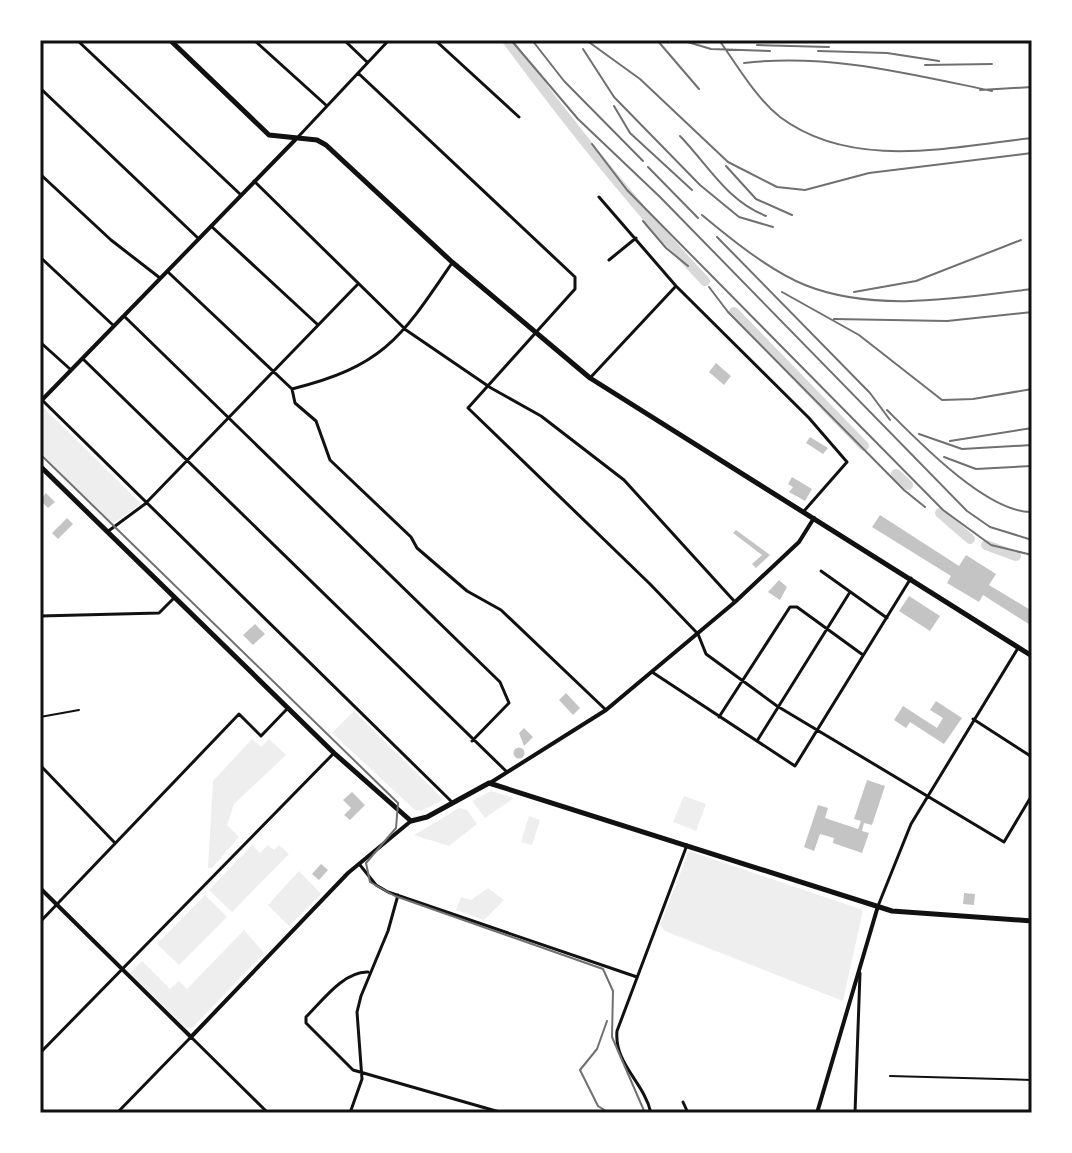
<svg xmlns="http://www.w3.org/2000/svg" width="1072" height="1153" viewBox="0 0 1072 1153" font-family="'Alegreya Sans',sans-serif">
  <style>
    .green { fill: #eee }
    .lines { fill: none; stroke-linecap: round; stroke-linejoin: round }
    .river { stroke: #d9d9d9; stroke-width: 10 }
    .building { fill: #c4c4c4 }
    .service { stroke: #111; stroke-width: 2 }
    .minor { stroke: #111; stroke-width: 3 }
    .tertiary { stroke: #111; stroke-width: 4 }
    .secondary { stroke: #111; stroke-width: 5 }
    .tram { stroke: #707070; stroke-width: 2 }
    .rail { stroke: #707070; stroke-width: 2 }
    .neatline { fill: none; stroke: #111; stroke-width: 3 }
  </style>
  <rect width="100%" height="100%" fill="#fff"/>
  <path class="green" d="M44 408 141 504 112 524 40 452V412Z
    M354 711 440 796 443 800 421 811 415 810 332 733Z
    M252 739 261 747 269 739 286 755 234 804 227 825 239 837 212 868H208L213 781Z
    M491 791 514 798 485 818 472 801Z
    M684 796 706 804 696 831 673 822Z
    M459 808 467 810 477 824 449 846 414 835Z
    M529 816 540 820 532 845 521 842Z
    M252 845 260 853 268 845 274 850 279 845 289 854 232 912 209 890Z
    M689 851 863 910 843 1001 665 931 660 925Z
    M299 871 321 894 289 926 268 905Z
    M488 888 504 900 484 920 456 910 461 897 471 900Z
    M205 895 227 917 179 965 157 944Z
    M244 930 264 953 192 1028H186L130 973 142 961 170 989 179 981 187 989Z"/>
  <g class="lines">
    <path class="river" d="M507 40C569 124 633 205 705 281
      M734 312 864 446
      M896 474 908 485
      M940 513 970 539
      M986 545 1016 556"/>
  </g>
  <path class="building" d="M716 363 731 376 724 385 709 372Z
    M810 437 828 448 823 454 806 443Z
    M792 477 812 489 805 501 789 492 793 487 788 484Z
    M46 493 55 502 48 508 40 500Z
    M880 515 959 566 966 555 996 574 989 585 1032 611V626L983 595 979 602 947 583 951 576 872 527Z
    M67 518 73 524 58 539 52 533Z
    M736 530 770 555 756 568 752 564 762 555 733 533Z
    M779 580 787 587 780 600 768 592Z
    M909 596 940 616 930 631 899 611Z
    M255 624 265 634 253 645 243 635Z
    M566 693 580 708 573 715 559 700Z
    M936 701 962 718 944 744 910 722 906 728 894 720 903 706 937 728 943 718 930 710Z
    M524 728 533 737 524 746 519 733Z
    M513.5 753a5.5 5.5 0 1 1 11 0a5.5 5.5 0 1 1-11 0Z
    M867 780 885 786 872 825 864 823 862 831 869 833 862 853 833 843 834 838 820 834 814 851 804 847 818 805 828 808 825 818 858 829 861 821 854 819Z
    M352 792 365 805 350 820 344 815 351 808 343 800Z
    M321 864 328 870 319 880 312 874Z
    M964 893 975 894 974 905 963 904Z"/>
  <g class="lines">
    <path class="service" d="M40 717 79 710
      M890 1076 1032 1080"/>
    <path class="minor" d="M77 40 241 195
      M254 40 327 106
      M344 40 367 62
      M435 40 519 117
      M358 73 575 277V289L468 408 650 584 698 634 706 654 777 706 1004 842 1032 795
      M40 88 199 239
      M298 137 389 40
      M40 174 111 240 160 278
      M254 181 406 330 491 388 541 416 624 480 735 602
      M599 197 676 286 809 418 847 462 804 511
      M211 226 317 324
      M40 257 114 326
      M609 260 636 238
      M168 272 292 389 295 403 316 421 330 460 411 537 417 548 467 591 501 610 606 710
      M125 317 500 682 509 703 472 741
      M40 342 70 369
      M83 359 507 772
      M590 378 676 286
      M292 389C384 366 401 338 452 263
      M42 400 453 803
      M107 532 145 504 357 285
      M821 571 887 618
      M40 616 159 613 174 598
      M652 672 795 766 911 578
      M719 717 790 607H797L863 655
      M973 719 1032 757
      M757 741 850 592
      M40 765 115 843
      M360 865 376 885 388 892 637 977
      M878 906 911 824 1018 648
      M40 922 239 714 261 736 287 709
      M368 972C344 971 322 1001 306 1017V1023L353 1070 503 1113
      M40 1053 334 753
      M683 1102 688 1113
      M40 1110 48 1113
      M117 1113 191 1037 268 1113
      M350 1113 362 1079 357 1012 361 996 388 931 398 895
      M651 1113C644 1082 614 1064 617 1031L687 845
      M855 1113 860 973"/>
    <path class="tertiary" d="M40 402 295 140
      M490 783 606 710 735 602 799 542 814 518
      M40 888 191 1037 348 873 411 821
      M817 1113 878 906"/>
    <path class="secondary" d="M170 40 269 135 317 140 326 145 452 262 590 378 1032 656
      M40 466 334 753 411 821 427 817 489 783 892 911 1032 921"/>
    <path class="tram" d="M40 454 398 803 396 828 366 863 370 882 395 896 603 969 613 991 612 1037 645 1113
      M607 1021 597 1049 580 1070 598 1106 609 1113"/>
    <path class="rail" d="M511 40 578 119 660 197 967 511 990 527 1032 540
      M532 40 564 81 643 161
      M586 40 640 79 728 162 777 187 805 190 869 173 1032 153
      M657 40 699 89
      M681 40 711 49 770 51
      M719 40C737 65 755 97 780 117 852 171 951 147 1032 138
      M757 45 829 47
      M583 49 614 97 700 185 739 217 773 227
      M818 51 887 53 939 61
      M744 63C828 53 910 74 992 91
      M925 65 992 64
      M980 90 1032 87
      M614 106 630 133 692 190
      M680 136C708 165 727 201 766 216
      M592 144 627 190 943 510 991 545 1032 555
      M726 166 756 199 792 215
      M648 167 698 218
      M702 215C732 240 769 270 805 285 875 313 959 298 1032 289
      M643 221 666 248 688 266
      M717 237 870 393 890 420
      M709 287 728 312 904 490 925 507
      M782 292 859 335 942 400 973 399 1032 389
      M854 292 916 281 1021 240
      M834 319 947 321 1032 312
      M887 410C918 441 987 513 1032 512
      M919 434 962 449 1032 445
      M950 441 1032 428
      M944 457 976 469 1032 466"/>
  </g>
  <rect width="1072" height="1153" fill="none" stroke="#ffffff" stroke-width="84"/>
  <rect x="42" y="42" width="988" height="1069" class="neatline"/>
</svg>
